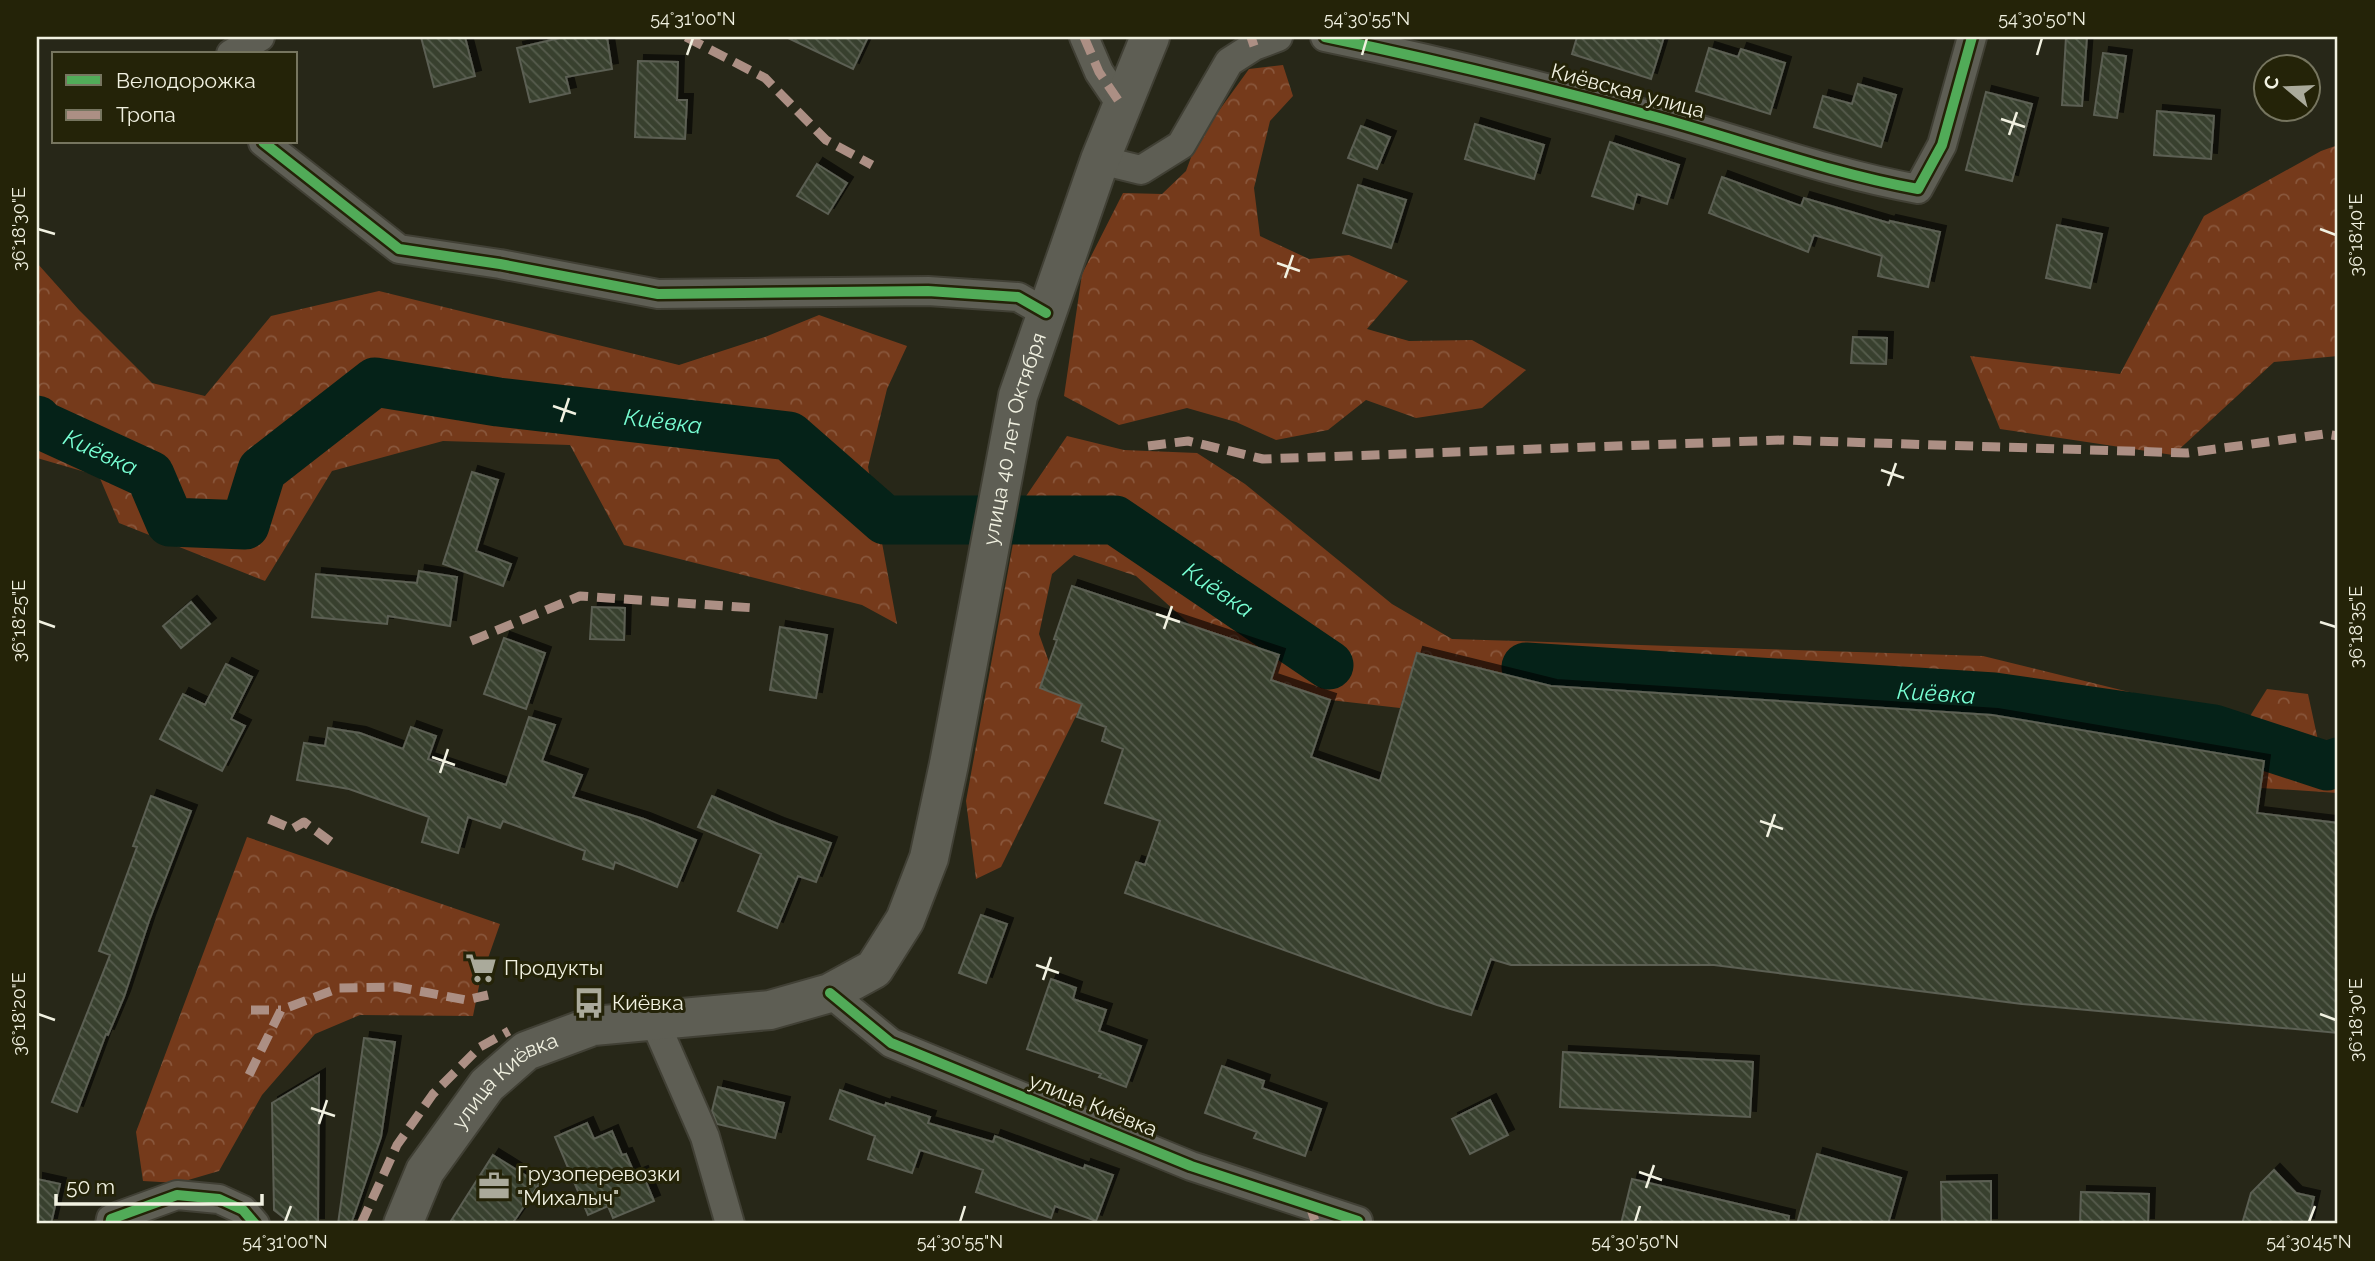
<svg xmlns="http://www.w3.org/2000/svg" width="2375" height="1261" viewBox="0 0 2375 1261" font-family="Raleway,sans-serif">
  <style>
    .forest { fill: url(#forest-crowns) }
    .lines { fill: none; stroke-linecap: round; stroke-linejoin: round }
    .river { stroke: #052218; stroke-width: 49 }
    .building { fill: url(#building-back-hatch); stroke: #5b5f53; stroke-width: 2; filter: url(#shadow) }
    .street-casing { stroke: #414035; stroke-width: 32 }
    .secondary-casing { stroke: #414035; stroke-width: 42 }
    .street { stroke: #5e5e54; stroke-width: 28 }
    .secondary { stroke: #5e5e54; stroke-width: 38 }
    .quiet { stroke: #ac8f84; stroke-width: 9; stroke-dasharray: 18 9; stroke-linecap: butt }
    .cycleway-casing { stroke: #242308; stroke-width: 15 }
    .cycleway { stroke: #51ab58; stroke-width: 10 }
    .ticks { fill: none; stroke: #f1f1e1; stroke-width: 2.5 }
    .labels { text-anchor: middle; stroke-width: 6; stroke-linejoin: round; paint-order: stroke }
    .street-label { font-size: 21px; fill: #f1f1e1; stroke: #242308 }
    .poi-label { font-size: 21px; fill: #f1f1e1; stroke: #242308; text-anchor: start }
    .water-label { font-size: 23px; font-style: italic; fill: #78fed3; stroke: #242308 }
    .neatline { fill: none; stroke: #f1f1e1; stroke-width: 2.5 }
    .ticks-label { font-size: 18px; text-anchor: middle; fill: #f1f1e1 }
  </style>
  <defs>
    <pattern id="forest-crowns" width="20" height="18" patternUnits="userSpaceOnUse" patternTransform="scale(1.75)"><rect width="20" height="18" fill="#753a1b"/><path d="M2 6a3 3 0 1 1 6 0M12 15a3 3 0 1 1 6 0" fill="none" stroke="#89573c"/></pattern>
    <pattern id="building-back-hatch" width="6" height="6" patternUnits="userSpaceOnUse" patternTransform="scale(1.75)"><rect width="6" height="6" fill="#39412f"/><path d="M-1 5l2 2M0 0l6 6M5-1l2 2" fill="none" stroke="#565d4d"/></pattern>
    <filter id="shadow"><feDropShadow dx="6" dy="-6" stdDeviation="0" flood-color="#0009"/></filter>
  </defs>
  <rect width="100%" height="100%" fill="#272718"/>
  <path class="forest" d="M1283 65 1293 96 1270 121 1254 188 1260 236 1309 259 1349 255 1408 281 1367 329 1409 341 1472 340 1526 370 1482 408 1416 418 1366 400 1328 430 1276 440 1236 422 1187 408 1119 425 1064 396 1082 274 1123 193 1162 194 1186 171 1197 141 1249 69Z
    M2338 145V356L2274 362 2173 455 2000 429 1970 356 2120 374 2204 216 2321 151Z
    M37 263 79 310 152 383 205 396 271 316 379 291 679 365 765 337 819 315 907 346 887 389 868 467 897 624 862 605 624 545 570 445 443 441 332 471 265 581 119 523 99 476 37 458Z
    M1067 436 1124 450 1197 453 1245 484 1392 604 1452 639 1983 656 2247 721 2267 689 2308 694 2319 745 2338 741V793L2261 788 2264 761 1992 715 1551 686 1417 653 1400 708 1330 700 1271 680 1279 655 1193 627 1136 576 1074 555 1052 574 1039 634 1049 662 1040 688 1082 704 1001 867 976 879 966 801 1020 505Z
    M247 837 500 924 480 981 473 1016 360 1015 315 1034 262 1095 219 1171 178 1183 143 1181 136 1132Z"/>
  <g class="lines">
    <g class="river">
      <path id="s1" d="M37 420 41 425 150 475 170 522 245 525 262 470 375 382 498 402 789 436 885 520H1115L1329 665"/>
      <path id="s2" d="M1526 667 1994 697 2214 729 2327 766 2338 762"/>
    </g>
  </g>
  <path class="building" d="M421 37H465L475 76 434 87Z
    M564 37H607L612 69 566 77 570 93 530 102 517 48Z
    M786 37H868L853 69Z
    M1577 37H1664L1651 79 1572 54Z
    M2066 37H2087L2082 106 2062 105Z
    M1709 48 1738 57 1741 49 1785 63 1770 114 1696 91Z
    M2103 53 2126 56 2117 118 2094 115Z
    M638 61 678 62 677 100H687L685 139 635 137Z
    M1858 84 1896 95 1881 147 1814 127 1823 96 1852 104Z
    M1986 92 2032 104 2012 181 1966 170Z
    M2157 111 2214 116 2211 159 2154 155Z
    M1475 124 1544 145 1534 179 1465 159Z
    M1361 126 1390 137 1377 169 1348 158Z
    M1610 142 1679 165 1667 204 1637 194 1633 209 1592 196Z
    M817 164 847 183 828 214 797 196Z
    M1722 177 1801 206 1804 198 1889 223 1890 221 1940 232 1928 287 1878 276 1882 256 1814 235 1808 252 1709 213Z
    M1358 185 1406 200 1391 248 1343 233Z
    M2057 225 2102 234 2090 288 2046 278Z
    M1853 337 1887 338 1886 364 1851 363Z
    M472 472 498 480 476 551 511 564 503 586 443 564Z
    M419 571 457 577 450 626 388 616 387 624 312 617 316 574 417 583Z
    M1072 586 1279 655 1271 680 1330 700 1311 757 1380 781 1417 653 1551 686 1992 715 2264 761 2257 813 2338 823V1033L2022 1004 1714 965H1511L1491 959 1471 1015 1437 1005 1125 893 1136 862 1145 865 1160 821 1105 803 1123 749 1102 741 1106 727 1077 717 1082 704 1040 688 1057 640 1054 639Z
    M191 602 210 624 181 648 163 626Z
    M592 607 625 608 624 640 590 639Z
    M780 627 827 635 816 698 770 690Z
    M504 638 545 653 526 709 484 694Z
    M226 664 252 677 231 719 245 726 222 771 160 739 183 694 205 705Z
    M529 717 555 725 542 761 582 775 573 797 644 819 696 840 677 887 615 862 613 869 583 859 585 851 503 821 500 828 468 817 458 853 422 842 429 817 349 789 297 780 304 743 325 746 328 728 360 733 403 749 411 727 436 736 428 759 506 785Z
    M151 796 191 811 149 921 124 997 108 1035 106 1034 77 1112 52 1102 110 955 99 951 137 847 133 846Z
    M712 796 778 824 831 843 816 882 798 876 777 928 738 911 761 854 698 827Z
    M981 915 1007 924 986 983 959 973Z
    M1051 979 1076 988 1073 999 1106 1010 1099 1031 1141 1046 1126 1087 1099 1077 1101 1074 1027 1049Z
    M364 1038 395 1042 381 1137 351 1224H338Z
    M1563 1052 1753 1062 1750 1117 1560 1107Z
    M1222 1066 1264 1081 1262 1088 1321 1109 1305 1156 1254 1138 1257 1132 1205 1113Z
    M319 1075 318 1224H292L274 1210 272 1103Z
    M718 1087 784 1103 775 1138 717 1124 712 1111Z
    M840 1090 885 1106 886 1103 930 1117 928 1123 993 1142 995 1136 1084 1169 1085 1165 1113 1175 1096 1221 1055 1206 1051 1218 976 1192 983 1170 920 1150 912 1173 868 1159 875 1136 830 1119Z
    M1490 1100 1508 1135 1470 1154 1452 1119Z
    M587 1123 594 1139 612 1131 622 1155 626 1154 635 1175 642 1172 654 1201 613 1218 608 1206 588 1215 555 1137Z
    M1817 1154 1901 1178 1888 1224H1797Z
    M493 1155 539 1184 512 1224H449Z
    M2274 1170 2296 1193 2314 1197 2308 1224H2242L2251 1193Z
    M37 1179 60 1184 51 1224H37Z
    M1632 1179 1789 1216 1788 1224H1621Z
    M1991 1181V1224H1942L1941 1182Z
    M2081 1192 2149 1194 2148 1224H2080Z"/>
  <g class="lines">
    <defs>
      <path id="street" d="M1084 37 1099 72 1122 106
        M1325 37C1436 60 1547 87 1656 117 1744 141 1829 173 1918 189L1942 145 1972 37
        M231 54 260 37
        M263 142 399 249 500 264 658 294 928 291 1018 297 1046 313
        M1100 160 1141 170 1181 145 1229 62 1254 46 1278 37
        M830 993 891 1043 1191 1166 1358 1221
        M654 1020 705 1137 730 1224
        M110 1224 111 1219 177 1195 219 1199 243 1210 255 1224"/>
      <g id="secondary">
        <path id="s3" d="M403 1224 425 1171 487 1085 526 1051 593 1026 770 1010 830 993 874 969 905 920 929 858 949 764 1018 396 1100 160 1150 37"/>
      </g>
    </defs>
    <use href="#street" class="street-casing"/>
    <use href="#secondary" class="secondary-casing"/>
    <use href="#street" class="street"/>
    <use href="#secondary" class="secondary"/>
    <path class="quiet" d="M686 37 765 78 826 140 872 165
      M1084 37 1099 72 1122 106
      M1251 37 1254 46
      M1148 446 1188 441 1263 459 1783 440 2187 453 2325 434 2338 436
      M471 641 580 596 755 608
      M269 819 292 829 304 822 334 844
      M251 1010H281
      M249 1075 281 1010 339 988 398 987 466 1000 488 995
      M1309 1203 1316 1224
      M361 1224 397 1145 433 1094 480 1047 509 1031"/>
    <defs>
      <path id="cycleway" d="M1325 37C1436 60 1547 87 1656 117 1744 141 1829 173 1918 189L1942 145 1972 37
        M263 142 399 249 500 264 658 294 928 291 1018 297 1046 313
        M830 993 891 1043 1191 1166 1358 1221
        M110 1224 111 1219 177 1195 219 1199 243 1210 255 1224"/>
    </defs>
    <use href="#cycleway" class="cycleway-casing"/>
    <use href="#cycleway" class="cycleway"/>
  </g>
  <path class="ticks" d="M687 55 693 38M1362 55 1367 38M2037 55 2042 38M2001 119 2025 127M2009 135 2017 112M38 229 55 234M2320 229 2336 235M1277 263 1300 271M1285 278 1293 255M553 406 576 414M561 422 569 398M1881 470 1904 478M1888 486 1896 463M1156 614 1180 622M38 621 55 627M2320 622 2336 627M1164 629 1172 606M432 757 455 765M440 773 448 749M1760 821 1783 829M1767 837 1775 814M1036 965 1059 973M1043 980 1051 957M38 1014 55 1020M2320 1014 2336 1020M311 1108 335 1116M319 1124 327 1100M1639 1172 1662 1180M1646 1188 1654 1165M285 1222 291 1206M960 1222 965 1206M1635 1222 1640 1206M2309 1222 2315 1206"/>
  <defs>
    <symbol id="supermarket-bare" viewBox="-9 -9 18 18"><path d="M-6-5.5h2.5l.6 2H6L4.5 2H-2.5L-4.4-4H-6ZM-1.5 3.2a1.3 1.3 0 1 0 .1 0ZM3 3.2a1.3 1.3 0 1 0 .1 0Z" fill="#aaaa9b" stroke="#242308" stroke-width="2.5" paint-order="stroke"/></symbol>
    <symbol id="bus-bare" viewBox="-9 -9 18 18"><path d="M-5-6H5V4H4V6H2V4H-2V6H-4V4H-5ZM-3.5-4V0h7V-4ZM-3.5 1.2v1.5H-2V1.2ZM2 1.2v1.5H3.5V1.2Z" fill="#aaaa9b" stroke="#242308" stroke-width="2.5" paint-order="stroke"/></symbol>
    <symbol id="office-bare" viewBox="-9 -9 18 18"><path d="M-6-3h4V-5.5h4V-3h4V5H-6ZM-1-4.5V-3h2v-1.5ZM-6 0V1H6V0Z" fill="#aaaa9b" stroke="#242308" stroke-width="2.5" paint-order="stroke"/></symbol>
  </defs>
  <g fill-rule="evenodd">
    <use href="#supermarket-bare" x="459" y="946" width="44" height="44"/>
    <use href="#bus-bare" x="567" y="981" width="44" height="44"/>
    <use href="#office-bare" x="472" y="1164" width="44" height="44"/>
  </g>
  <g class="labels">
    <g class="street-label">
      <text transform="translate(1628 91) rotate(15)" y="7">Киёвская улица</text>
      <text dy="7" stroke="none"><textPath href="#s3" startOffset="1129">улица 40 лет Октября</textPath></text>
      <text dy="7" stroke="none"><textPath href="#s3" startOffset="180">улица Киёвка</textPath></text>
      <text transform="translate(1093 1105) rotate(22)" y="7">улица Киёвка</text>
    </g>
    <g class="poi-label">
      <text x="504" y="975">Продукты</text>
      <text x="612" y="1010">Киёвка</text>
      <text x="517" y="1181">Грузоперевозки<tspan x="517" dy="24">"Михалыч"</tspan></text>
    </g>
    <g class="water-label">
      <text dy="8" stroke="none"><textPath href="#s1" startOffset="744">Киёвка</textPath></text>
      <text dy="8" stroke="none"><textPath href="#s1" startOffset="72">Киёвка</textPath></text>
      <text dy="8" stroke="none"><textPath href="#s1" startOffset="1353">Киёвка</textPath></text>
      <text dy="8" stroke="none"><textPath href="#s2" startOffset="411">Киёвка</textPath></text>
    </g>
  </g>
  <rect width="2375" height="1261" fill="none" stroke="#242308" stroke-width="77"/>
  <rect x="52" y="52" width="245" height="91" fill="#242308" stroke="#76755f" stroke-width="2"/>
  <rect x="66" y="75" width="35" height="10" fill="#51ab58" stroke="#76755f" stroke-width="2"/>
  <text x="116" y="88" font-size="21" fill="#f1f1e1">Велодорожка</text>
  <rect x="66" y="110" width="35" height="10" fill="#ac8f84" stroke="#76755f" stroke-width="2"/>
  <text x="116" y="122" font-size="21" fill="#f1f1e1">Тропа</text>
  <g transform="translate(2287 88) rotate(289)"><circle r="33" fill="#242308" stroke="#76755f" stroke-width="2"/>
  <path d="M0-5L12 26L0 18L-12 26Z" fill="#aaaa9b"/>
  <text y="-10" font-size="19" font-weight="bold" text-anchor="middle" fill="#f1f1e1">С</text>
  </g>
  <path d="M56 1194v10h206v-10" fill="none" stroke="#f1f1e1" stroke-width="3.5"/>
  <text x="66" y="1194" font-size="21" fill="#f1f1e1" stroke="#242308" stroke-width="5" paint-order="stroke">50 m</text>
  <rect x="38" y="38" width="2298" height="1184" class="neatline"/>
  <g class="ticks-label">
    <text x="693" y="25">54°31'00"N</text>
    <text x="1367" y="25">54°30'55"N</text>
    <text x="2042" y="25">54°30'50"N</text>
    <text transform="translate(19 229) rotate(-90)" y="6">36°18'30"E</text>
    <text transform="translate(2356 235) rotate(-90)" y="6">36°18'40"E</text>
    <text transform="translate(19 621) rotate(-90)" y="6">36°18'25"E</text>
    <text transform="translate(2356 627) rotate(-90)" y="6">36°18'35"E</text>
    <text transform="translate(19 1014) rotate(-90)" y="6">36°18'20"E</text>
    <text transform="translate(2356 1020) rotate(-90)" y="6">36°18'30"E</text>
    <text x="285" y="1248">54°31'00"N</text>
    <text x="960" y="1248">54°30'55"N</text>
    <text x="1635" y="1248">54°30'50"N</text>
    <text x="2309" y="1248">54°30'45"N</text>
  </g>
</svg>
